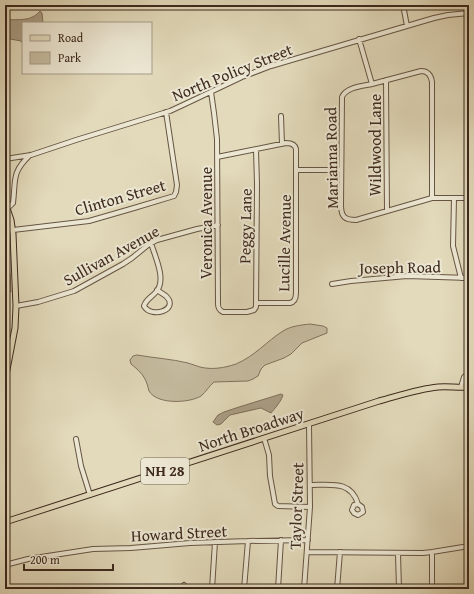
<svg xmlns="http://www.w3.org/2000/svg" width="474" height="594" viewBox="0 0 474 594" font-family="'Gentium Book Plus',serif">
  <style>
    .green { fill: #c6bca0; stroke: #82725e }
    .water { fill: #aa9e85; stroke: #7e6f5b }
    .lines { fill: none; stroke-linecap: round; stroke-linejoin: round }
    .minor-casing { stroke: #654; stroke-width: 6 }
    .major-casing { stroke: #3d291d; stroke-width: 7 }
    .minor { stroke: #ece7d3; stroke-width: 4 }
    .major { stroke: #e2dabb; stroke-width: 5 }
    .labels { text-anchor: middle; stroke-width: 4; stroke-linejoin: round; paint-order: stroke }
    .shield { fill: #ece7d3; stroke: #726254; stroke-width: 1 }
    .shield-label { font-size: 15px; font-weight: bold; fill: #3d291d }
    .street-label { font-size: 16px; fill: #3d291d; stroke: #ece7d3 }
  </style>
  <rect width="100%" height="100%" fill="#e2dabb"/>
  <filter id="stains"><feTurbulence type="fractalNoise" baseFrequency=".005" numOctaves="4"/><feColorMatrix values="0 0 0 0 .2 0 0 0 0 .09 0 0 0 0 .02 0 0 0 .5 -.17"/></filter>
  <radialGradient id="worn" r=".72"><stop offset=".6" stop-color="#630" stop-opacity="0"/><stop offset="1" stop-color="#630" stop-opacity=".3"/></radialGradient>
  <path class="green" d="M10 273 11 292H5V274Z
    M310 324 323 326 327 328V333L302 343 291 354 284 358 265 365 261 369 258 376 253 379 248 381 214 382C209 386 206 392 201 396 190 403 157 405 149 391 148 387 147 383 145 379 142 373 136 368 131 364L130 360 133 356 137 355C154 358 172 359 188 363 192 364 196 366 200 367 212 370 224 368 236 364 255 356 267 341 283 331 291 326 301 325 310 324Z"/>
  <path class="water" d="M40 11 42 13 43 23H23V44L21 41 5 38V20C18 19 31 22 40 11Z
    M281 394 283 395C281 402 275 408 271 413L261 408 230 415 221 424 217 425 213 422 218 415 224 412 239 407Z"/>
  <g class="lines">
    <defs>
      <path id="minor" d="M403 5 407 26
        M359 39 372 84C363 86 346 87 342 97L341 205C341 217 345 220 356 220L432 198H469
        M386 80 387 211
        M372 84 421 71C428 71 431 75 432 82V198
        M211 92 214 113 217 139 218 304C218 308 219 310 223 312H247L254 310 256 307 257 184 256 150
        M281 116 282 144
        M5 153 7 159
        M217 157 286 143C291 143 295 144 296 149V293C296 298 295 302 290 303H256
        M5 159 31 155 76 140 170 111 183 105 242 77 271 66 434 18 448 15 469 13
        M297 170H341
        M454 198 453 246 461 278
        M8 208 13 203C16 180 11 173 30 155
        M13 230 89 221 134 208 174 196 176 192 177 185 166 112
        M151 243C155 257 167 280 156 292 152 297 146 299 144 306 151 319 180 310 166 296 163 294 160 292 157 290
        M332 284 351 281 407 276 469 278
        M16 306 38 302 74 291 123 264 132 258 148 245 157 240 197 229 218 225
        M461 387 464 377 469 373
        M264 438 269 455 270 476 275 504 278 506 310 507
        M76 439 81 466 90 495
        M310 485C330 485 351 480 358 504L362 507 363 512 358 515 354 513 352 510 354 505 358 504
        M307 552 423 553 432 552 469 546
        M432 552V589
        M398 553 399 589
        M5 565 28 559 93 549 131 548 190 543 248 541 308 540
        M180 589 184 585
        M212 589 215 542
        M244 589 248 541
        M278 589 281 540
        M304 589 310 507 309 424
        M337 589 340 552"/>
      <path id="major" d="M5 202 11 220 13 234 16 306 15 328 5 380
        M5 522 379 401C398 396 418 389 438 387 448 386 458 388 469 387"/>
    </defs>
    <use href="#minor" class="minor-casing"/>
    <use href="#major" class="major-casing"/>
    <use href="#minor" class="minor"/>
    <use href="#major" class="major"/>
  </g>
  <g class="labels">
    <rect class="shield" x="141" y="458" width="48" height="26" rx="3"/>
    <g class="shield-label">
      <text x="165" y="476">NH 28</text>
    </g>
    <g class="street-label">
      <text transform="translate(232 72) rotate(-22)" y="6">North Policy Street</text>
      <text transform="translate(375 145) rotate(-90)" y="6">Wildwood Lane</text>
      <text transform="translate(331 158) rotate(-91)" y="6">Marianna Road</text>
      <text transform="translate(120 197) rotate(-16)" y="6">Clinton Street</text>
      <text transform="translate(206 223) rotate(-90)" y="6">Veronica Avenue</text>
      <text transform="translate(245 226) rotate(-89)" y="6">Peggy Lane</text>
      <text transform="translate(284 243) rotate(-89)" y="6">Lucille Avenue</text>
      <text transform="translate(111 255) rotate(-29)" y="6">Sullivan Avenue</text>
      <text transform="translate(400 267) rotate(-1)" y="6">Joseph Road</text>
      <text transform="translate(251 429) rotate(-18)" y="6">North Broadway</text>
      <text transform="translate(296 506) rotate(-88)" y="6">Taylor Street</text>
      <text transform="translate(179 533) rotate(-3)" y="6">Howard Street</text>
    </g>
  </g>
  <rect width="474" height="594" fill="none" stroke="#e2dabb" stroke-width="20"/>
  <rect x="6" y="6" width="462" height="582" fill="none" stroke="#3d291d" stroke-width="2"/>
  <rect x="10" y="10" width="454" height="574" fill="none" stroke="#3d291d"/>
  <rect x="22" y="22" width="130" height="52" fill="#ece7d3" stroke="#a69b8a"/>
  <rect x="30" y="35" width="20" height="6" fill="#e2dabb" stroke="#a69b8a"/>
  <text x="58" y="42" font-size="12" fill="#3d291d">Road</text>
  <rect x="30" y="52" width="20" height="12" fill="#c6bca0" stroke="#a69b8a"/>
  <text x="58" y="62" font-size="12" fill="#3d291d">Park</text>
  <path d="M24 564v6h89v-6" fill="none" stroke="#3d291d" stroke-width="2"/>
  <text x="30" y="564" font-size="12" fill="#3d291d" stroke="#ece7d3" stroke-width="3" paint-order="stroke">200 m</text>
  <rect width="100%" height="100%" filter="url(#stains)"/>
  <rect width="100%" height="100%" fill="url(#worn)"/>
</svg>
